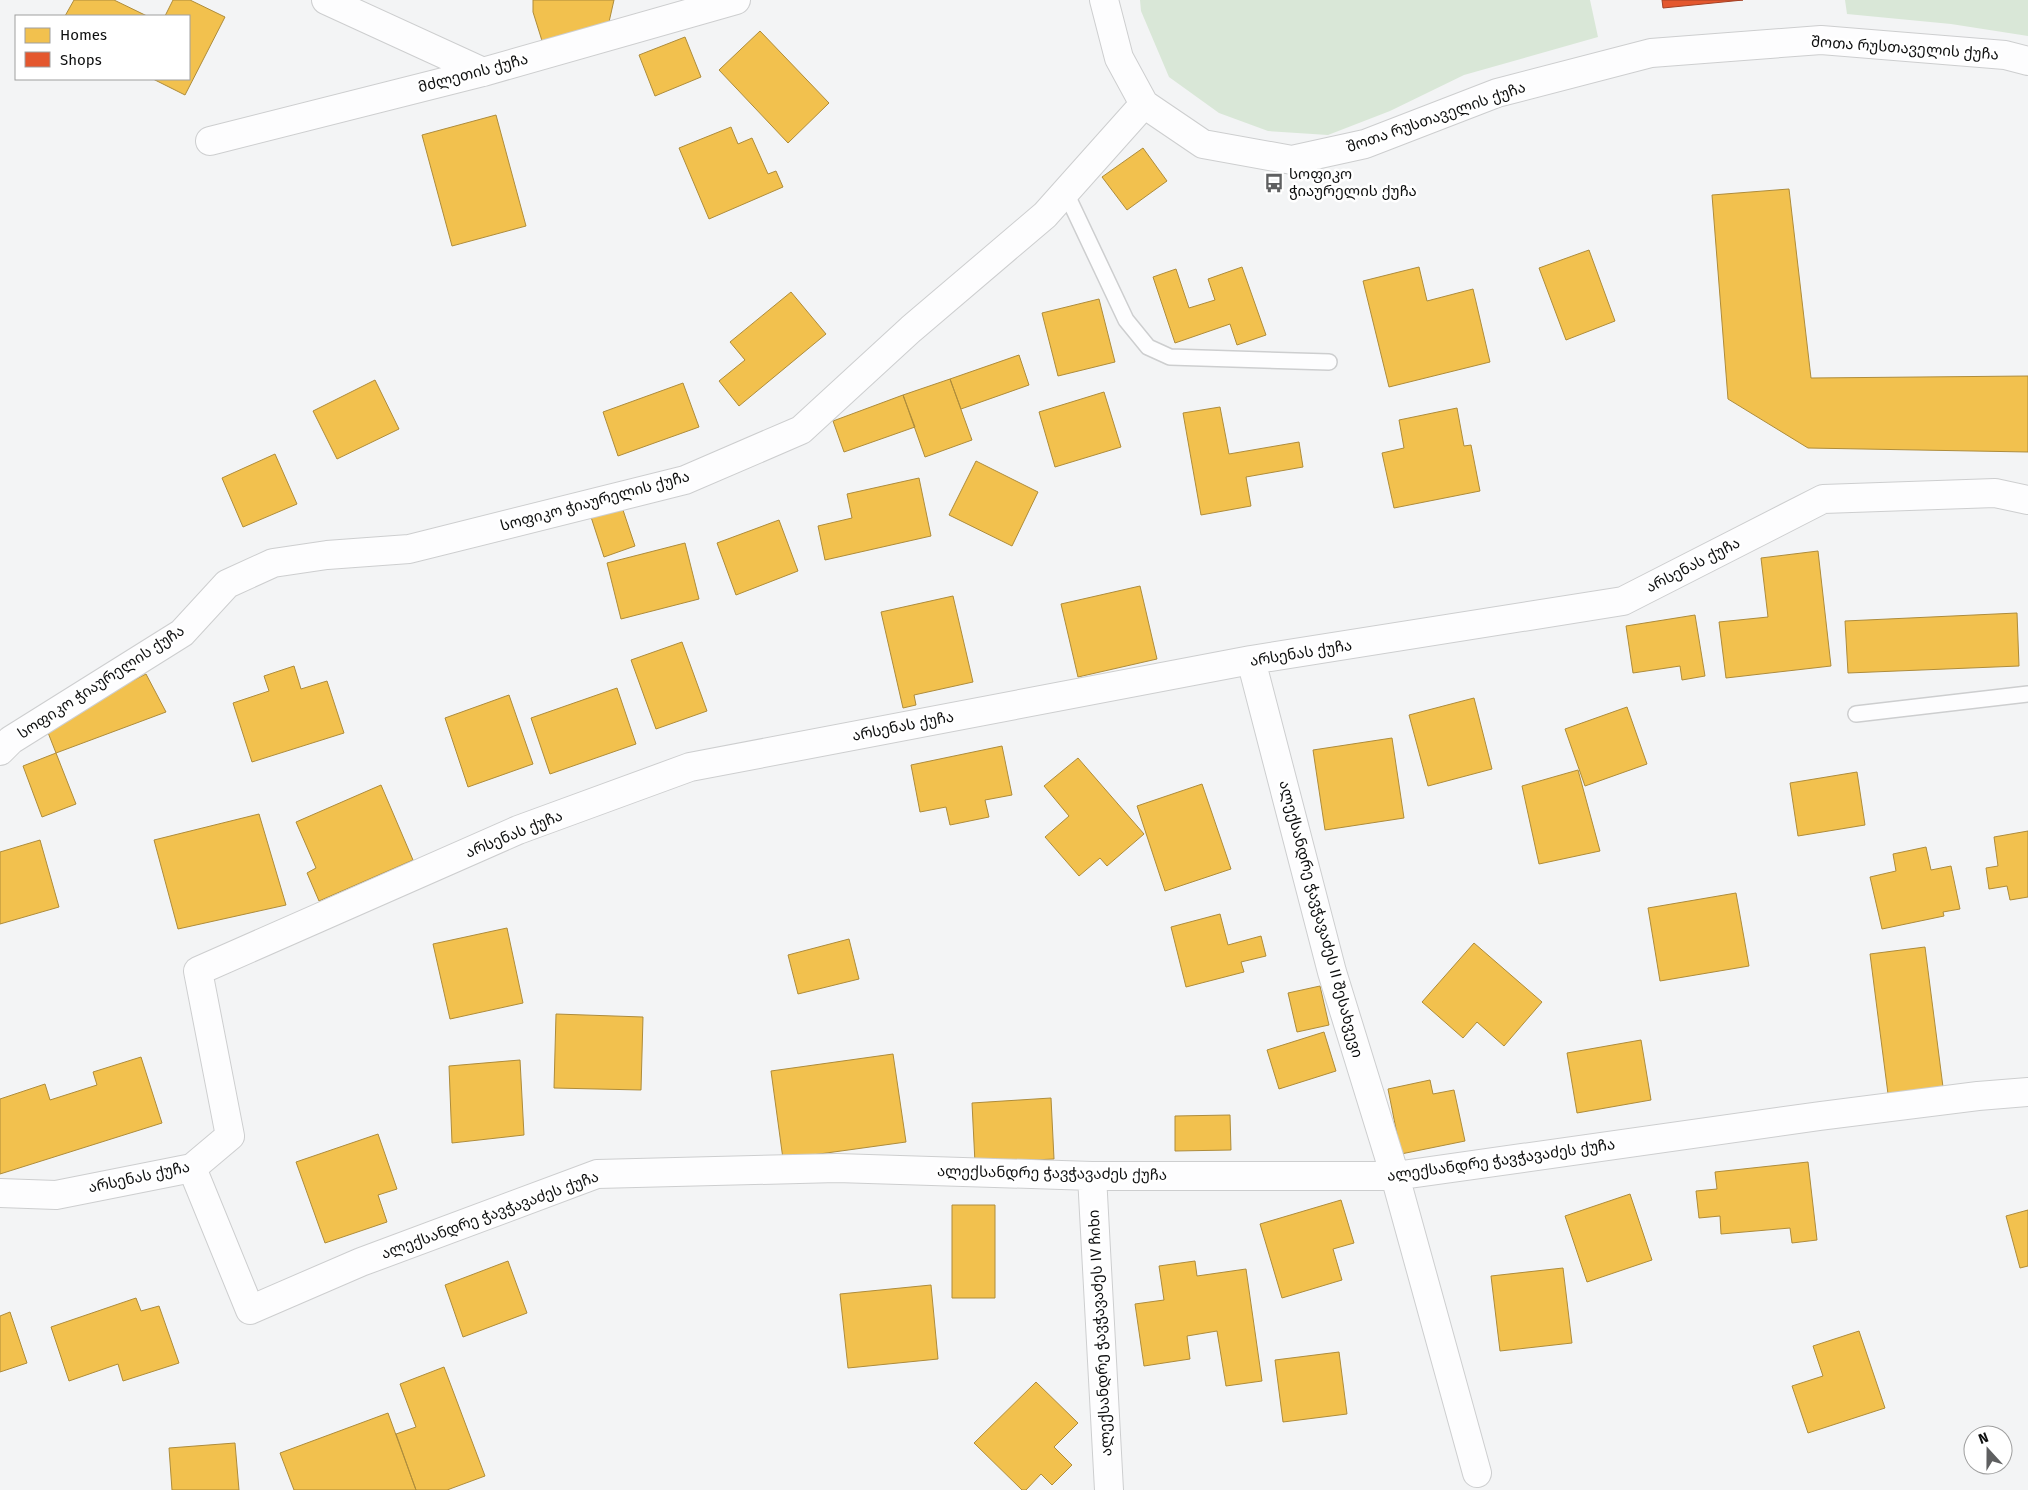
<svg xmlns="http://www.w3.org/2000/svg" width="2028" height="1490" viewBox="0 0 2028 1490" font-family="'Fira Sans','Noto Sans Georgian',sans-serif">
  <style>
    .green { fill: #d9e7d7 }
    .homes { fill: #f2c14e; stroke: #ae8c3b }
    .shops { fill: #e4572e; stroke: #a44125 }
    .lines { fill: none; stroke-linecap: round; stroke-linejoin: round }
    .service-casing { stroke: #cdcecf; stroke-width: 18 }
    .minor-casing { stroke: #cdcecf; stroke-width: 30 }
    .secondary-casing { stroke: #cdcecf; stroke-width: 30 }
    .service { stroke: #fdfdfe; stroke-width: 15 }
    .minor { stroke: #fdfdfe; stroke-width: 28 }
    .secondary { stroke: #fdfdfe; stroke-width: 28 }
    .labels { text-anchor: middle; stroke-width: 5; stroke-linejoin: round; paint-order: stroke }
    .street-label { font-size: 15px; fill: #0e0f0f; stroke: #fff }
    .poi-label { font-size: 15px; fill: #0e0f0f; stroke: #fff; text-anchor: start }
  </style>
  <rect width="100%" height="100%" fill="#f3f4f5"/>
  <path class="green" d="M1140 0H1590L1598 37 1464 75 1390 111 1328 135 1268 131 1219 113 1169 77 1141 11Z
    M1845 0H2028V36L1951 24 1847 14Z"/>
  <path class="homes" d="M74 0H114L147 16H65Z
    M173 0H190L225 17 185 95 153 79H189V16H165Z
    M533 0H614L609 22 543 44 533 12Z
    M760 31 829 103 788 143 719 70Z
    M685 37 701 77 655 96 639 55Z
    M496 115 526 226 452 246 422 135Z
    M731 127 738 144 752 138 768 174 776 171 783 187 709 219 679 148Z
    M1143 148 1167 181 1127 210 1102 177Z
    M1789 189 1811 378 2028 376V452L1808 448 1728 399 1712 195Z
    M1589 250 1615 321 1566 340 1539 268Z
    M1242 267 1266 335 1237 345 1230 324 1175 343 1153 277 1176 269 1189 308 1215 300 1208 279Z
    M1419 267 1427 301 1473 289 1490 362 1389 387 1363 281Z
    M791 292 826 334 739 406 719 381 745 360 730 342Z
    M1099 299 1115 362 1058 376 1042 313Z
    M1019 355 1029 385 961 409 950 379Z
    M950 379 972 440 925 457 903 395Z
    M375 380 399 429 337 459 313 411Z
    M683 383 699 427 618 456 603 412Z
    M1104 392 1121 447 1055 467 1039 412Z
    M903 395 915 427 844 452 833 421Z
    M1220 407 1229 454 1299 442 1303 467 1246 477 1251 506 1201 515 1183 413Z
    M1457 408 1464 446 1471 445 1480 491 1394 508 1382 453 1404 448 1399 420Z
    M275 454 297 504 243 527 222 478Z
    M976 461 1038 492 1012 546 949 515Z
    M919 478 931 536 825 560 818 526 852 518 847 494Z
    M622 507 635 546 604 557 591 517Z
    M779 520 798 571 736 595 717 543Z
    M685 543 699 599 621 619 607 563Z
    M1818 551 1831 666 1726 678 1719 622 1768 617 1761 558Z
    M1140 586 1157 659 1078 677 1061 604Z
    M953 596 973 682 914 695 916 705 903 708 881 612Z
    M2017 613 2019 666 1848 673 1845 621Z
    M1695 615 1705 676 1682 680 1680 666 1633 673 1626 626Z
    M682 642 707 711 656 729 631 660Z
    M294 666 301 689 327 681 344 733 252 762 233 703 269 691 264 676Z
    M146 674 166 712 56 753 45 725Z
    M617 688 636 744 550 774 531 718Z
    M509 695 533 764 468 787 445 718Z
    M1474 698 1492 769 1428 786 1409 715Z
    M1627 707 1647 764 1585 786 1565 729Z
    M1392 738 1404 818 1325 830 1313 750Z
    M1002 746 1012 795 985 800 989 817 950 825 946 807 920 812 911 765Z
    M56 753 76 804 42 817 23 766Z
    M1078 758 1144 834 1107 866 1100 858 1079 876 1045 837 1069 816 1044 786Z
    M1578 770 1600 851 1539 864 1522 786Z
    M1857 772 1865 825 1798 836 1790 783Z
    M1202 784 1231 869 1165 891 1137 806Z
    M381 785 413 860 319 901 307 873 316 868 296 822Z
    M259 814 286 905 178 929 154 840Z
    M2028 831V897L2010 900 2007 886 1989 889 1986 868 1998 866 1994 837Z
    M40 840 59 907 0 924V852Z
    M1926 847 1931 870 1951 866 1960 909 1943 912 1944 916 1882 929 1870 877 1896 871 1893 854Z
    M1736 893 1749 966 1660 981 1648 908Z
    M1220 914 1228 945 1261 936 1266 956 1241 962 1244 972 1186 987 1171 927Z
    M507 928 523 1003 450 1019 433 944Z
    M849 939 859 979 798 994 788 955Z
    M1474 943 1542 1002 1504 1046 1477 1022 1463 1038 1422 1002Z
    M1925 947 1943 1087 1888 1094 1870 954Z
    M1320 986 1329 1025 1297 1032 1288 993Z
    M556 1014 643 1017 641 1090 554 1088Z
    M1324 1032 1336 1071 1279 1089 1267 1050Z
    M1641 1040 1651 1100 1577 1113 1567 1053Z
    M893 1054 906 1142 783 1159 771 1071Z
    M141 1057 162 1123 0 1174V1099L45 1084 50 1100 97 1085 93 1072Z
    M520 1060 524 1135 452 1143 449 1066Z
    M1430 1080 1433 1094 1454 1090 1465 1141 1401 1154 1388 1089Z
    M1051 1098 1054 1159 975 1163 972 1103Z
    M1230 1115 1231 1150 1175 1151V1116Z
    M378 1134 397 1189 378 1195 387 1222 325 1243 296 1162Z
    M1808 1162 1817 1240 1792 1243 1790 1228 1721 1234 1720 1216 1699 1218 1696 1191 1717 1189 1715 1172Z
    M1630 1194 1652 1260 1587 1282 1565 1216Z
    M1341 1200 1354 1243 1333 1249 1342 1280 1282 1298 1260 1224Z
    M952 1205H995V1298H952Z
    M2028 1210V1266L2020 1268 2006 1216Z
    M508 1261 527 1313 463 1337 445 1285Z
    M1195 1261 1197 1276 1246 1269 1262 1381 1226 1386 1217 1331 1187 1336 1190 1359 1144 1366 1135 1304 1164 1300 1159 1266Z
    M1563 1268 1572 1343 1500 1351 1491 1276Z
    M931 1285 938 1359 848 1368 840 1294Z
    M136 1298 141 1311 159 1306 179 1363 123 1381 118 1364 69 1381 51 1327Z
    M10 1312 27 1363 0 1372V1316Z
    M1859 1331 1885 1408 1808 1433 1792 1386 1823 1376 1813 1346Z
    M1339 1352 1347 1414 1283 1422 1275 1360Z
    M444 1367 485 1476 447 1490H416L396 1434 416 1427 400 1384Z
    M1036 1382 1078 1423 1054 1447 1072 1465 1052 1485 1041 1474 1026 1490H1022L974 1443Z
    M388 1413 416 1490H294L280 1453Z
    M235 1443 239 1490H172L169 1448Z"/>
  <path class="shops" d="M1662 0H1743L1663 8Z"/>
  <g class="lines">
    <defs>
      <path id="service" d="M1066 193 1126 320 1148 347 1170 357 1329 362
        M1856 714 2028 694"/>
      <path id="minor" d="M326 0 483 72
        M210 141 483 72 736 0
        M1251 660 1332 972 1395 1176 1477 1473
        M0 751 11 740 182 633 227 584 273 563 327 555 409 549 685 480 801 430 911 329 1045 215 1144 104
        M192 1168 250 1310 361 1262 597 1174 837 1168 1092 1176H1395L1820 1116 1978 1096 2028 1092
        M1092 1176 1109 1490
        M0 1193 56 1195 192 1168 230 1136 198 971 518 830 690 767 1251 660 1623 601 1823 499 1995 493 2028 500"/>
      <path id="secondary" d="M1104 0 1119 58 1144 104 1203 144 1292 160 1365 144 1497 93 1651 53 1821 40 2005 55 2028 61"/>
    </defs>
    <use href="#service" class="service-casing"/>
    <use href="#minor" class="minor-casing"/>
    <use href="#secondary" class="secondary-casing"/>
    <use href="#service" class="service"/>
    <use href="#minor" class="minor"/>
    <use href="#secondary" class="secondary"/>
  </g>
  <defs>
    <symbol id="bus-bare" viewBox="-9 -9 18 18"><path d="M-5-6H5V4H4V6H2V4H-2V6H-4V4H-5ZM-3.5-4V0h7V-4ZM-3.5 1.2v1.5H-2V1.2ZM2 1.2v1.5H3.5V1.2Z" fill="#5e5f60" stroke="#fff" stroke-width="2.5" paint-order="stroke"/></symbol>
  </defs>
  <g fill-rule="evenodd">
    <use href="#bus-bare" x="1260" y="169" width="28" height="28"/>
  </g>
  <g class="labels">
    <g class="street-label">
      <text transform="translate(1905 48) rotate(4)" y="5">შოთა რუსთაველის ქუჩა</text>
      <text transform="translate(473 73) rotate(-15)" y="5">მძლეთის ქუჩა</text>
      <text transform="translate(1436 117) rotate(-19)" y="5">შოთა რუსთაველის ქუჩა</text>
      <text transform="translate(595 501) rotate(-15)" y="5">სოფიკო ჭიაურელის ქუჩა</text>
      <text transform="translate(1693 565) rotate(-27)" y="5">არსენას ქუჩა</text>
      <text transform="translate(1301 653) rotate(-9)" y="5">არსენას ქუჩა</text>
      <text transform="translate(101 682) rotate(-33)" y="5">სოფიკო ჭიაურელის ქუჩა</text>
      <text transform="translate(903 726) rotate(-11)" y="5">არსენას ქუჩა</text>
      <text transform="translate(514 834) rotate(-22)" y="5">არსენას ქუჩა</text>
      <text transform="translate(1321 919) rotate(75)" y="5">ალექსანდრე ჭავჭავაძეს II შესახვევი</text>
      <text transform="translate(1501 1160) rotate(-8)" y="5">ალექსანდრე ჭავჭავაძეს ქუჩა</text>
      <text transform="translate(1052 1173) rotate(1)" y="5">ალექსანდრე ჭავჭავაძეს ქუჩა</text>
      <text transform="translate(139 1177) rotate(-12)" y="5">არსენას ქუჩა</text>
      <text transform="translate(490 1215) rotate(-20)" y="5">ალექსანდრე ჭავჭავაძეს ქუჩა</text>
      <text transform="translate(1100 1333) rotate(-93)" y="5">ალექსანდრე ჭავჭავაძეს IV ჩიხი</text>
    </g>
    <g class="poi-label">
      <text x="1289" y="179">სოფიკო<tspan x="1289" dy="17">ჭიაურელის ქუჩა</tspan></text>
    </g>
  </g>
  <rect x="15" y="15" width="175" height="65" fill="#ffffff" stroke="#9f9f9f"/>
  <rect x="25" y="28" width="25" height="15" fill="#f2c14e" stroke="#9f9f9f"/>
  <text x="60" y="40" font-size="15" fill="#0e0f0f">Homes</text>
  <rect x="25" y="52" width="25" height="15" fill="#e4572e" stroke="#9f9f9f"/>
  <text x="60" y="65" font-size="15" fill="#0e0f0f">Shops</text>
  <g transform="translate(1988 1450) rotate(339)"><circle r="24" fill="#ffffff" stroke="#9f9f9f"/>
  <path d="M0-4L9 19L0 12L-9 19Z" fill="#5e5f60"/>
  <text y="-8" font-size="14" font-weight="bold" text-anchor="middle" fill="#0e0f0f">N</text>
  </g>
</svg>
